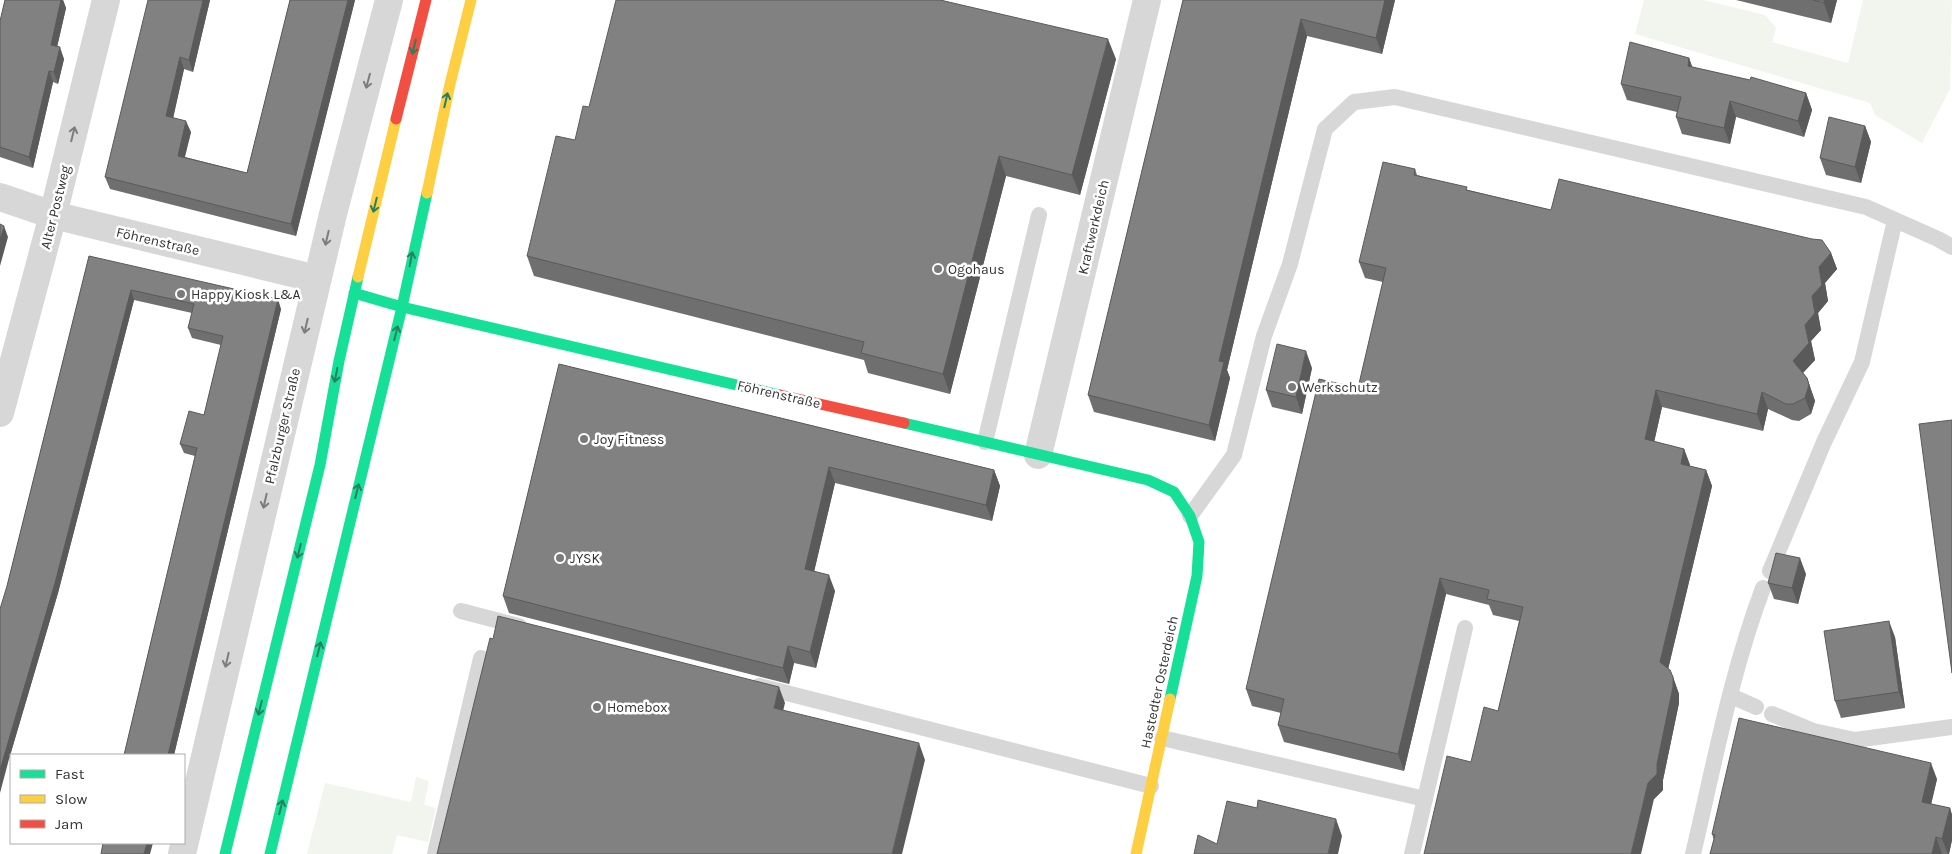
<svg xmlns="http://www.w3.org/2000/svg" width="1952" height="854" viewBox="0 0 1952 854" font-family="Karla,sans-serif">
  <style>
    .green { fill: #f1f5ed }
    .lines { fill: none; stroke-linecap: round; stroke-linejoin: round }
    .lane { stroke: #d7d7d7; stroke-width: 16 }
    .street { stroke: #d7d7d7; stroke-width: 28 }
    .fast { stroke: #16e098; stroke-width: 11 }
    .slow { stroke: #ffcf43; stroke-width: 11 }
    .jam { stroke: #f24e42; stroke-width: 11 }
    .wall { fill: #6f6f6f }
    .shaded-wall { fill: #5a5a5a }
    .building { fill: #818181; stroke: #5a5a5a }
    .oneway { stroke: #268160 }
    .oneway2 { stroke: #7d7d7d }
    .poi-dot { fill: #7a7a7a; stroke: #fff; stroke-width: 2 }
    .labels { text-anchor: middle; stroke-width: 5; stroke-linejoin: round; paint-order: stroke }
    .street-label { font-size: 14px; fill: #333; stroke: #fff }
    .poi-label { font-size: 14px; fill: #333; stroke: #fff; text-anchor: start }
  </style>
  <rect width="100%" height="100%" fill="#fff"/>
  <path class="green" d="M1644 0H1703L1765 15 1776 28 1772 42 1848 63 1863 0H1952L1950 89 1922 143 1875 115 1870 103 1635 34Z
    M416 777 429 781 424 805 436 808 428 842 397 835 392 854H307L325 783 411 802Z"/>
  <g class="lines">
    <path class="lane" d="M985 442 1039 215
      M1190 516 1234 455 1264 336 1290 264 1325 129 1354 102 1395 97 1866 207 1938 239 1952 247
      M1770 571 1824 442 1862 362 1895 220
      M461 611 519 626
      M759 686 1151 786
      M1731 696 1756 707
      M1772 714 1813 731 1855 740 1952 727
      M1162 738 1425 799
      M435 854 481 658
      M1412 854 1465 628
      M1693 854C1714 765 1731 673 1763 588"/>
    <path class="street" d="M0 197 53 215 317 279
      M0 413 53 215 106 0
      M1038 455 1147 0
      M182 854 333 214 389 0"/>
    <path class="fast" d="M354 293 402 307 780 395
      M904 423 1148 480 1174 492 1190 516 1199 542 1197 576 1170 699
      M225 854 320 465 339 361 358 277
      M270 854 402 307 427 193"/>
    <path class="slow" d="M427 193 450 84 471 0
      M358 277 396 119
      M1136 854 1170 699"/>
    <path class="jam" d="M396 119 426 0
      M780 395 904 423"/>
  </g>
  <path class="wall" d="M5 0H63L66 8 57 47 64 59 58 84 53 82 33 168 0 157V21Z
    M210 0 193 72 184 69 173 117 191 132 185 157 247 173 290 0H355L296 236 110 189 105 177Z
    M942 0 1116 59 1080 195 1006 176 950 394 868 373 864 360 534 276 527 256 589 107Z
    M1183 0H1395L1382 54 1307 36 1227 370 1230 378 1215 441 1094 412 1088 395Z
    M1736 0H1837L1831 23Z
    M1689 58 1692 67 1806 93 1812 110 1804 137 1736 117 1730 144 1682 134 1676 117 1677 112 1627 100 1621 84Z
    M1865 126 1871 142 1861 183 1826 175 1820 158Z
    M1415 169 1417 175 1468 190 1551 210 1831 253 1837 269 1825 283 1828 301 1818 313 1821 330 1811 341 1815 360 1803 373 1807 378 1815 401 1811 414 1799 421 1792 420 1768 409 1763 431 1662 407 1654 442 1684 449 1690 465V466L1706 470 1712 486 1668 669 1673 677 1679 694V703L1663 780V790L1654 799 1471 762 1498 711 1519 621 1493 615 1489 605 1446 594 1404 771 1284 742 1278 725 1281 713 1252 706 1246 689 1358 388 1383 282 1365 278 1359 262Z
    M89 256 281 309 174 755H124L195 456 184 453 180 444 204 415 221 345 192 338 188 328 192 313 134 300 58 593 9 759 7 586Z
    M559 364 994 470 1000 486 992 521 835 483 814 571 835 591 816 668 794 663 789 684 509 613 503 596Z
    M1312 368 1302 414 1272 407 1266 390Z
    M1806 574 1798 604 1774 599 1768 583Z
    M1895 637 1905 708 1841 718 1835 701Z
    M1937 779 1931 804 1950 808 1952 815V840L1949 854H1710L1714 840 1712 834Z"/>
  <path class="shaded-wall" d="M58 0H63L66 8 55 56 51 45Z
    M203 0H210L193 72 189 60Z
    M348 0H355L296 236 291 224Z
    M1385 0H1395L1382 54 1376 38Z
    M1824 0H1837L1831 23 1824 3Z
    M1301 19 1307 36 1227 370 1230 378 1215 441 1209 425 1219 361Z
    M1108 39 1116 59 1080 195 1072 175Z
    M60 47 64 59 58 84 54 72Z
    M180 57 184 69 171 128 166 116Z
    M1689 58 1695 74 1688 66Z
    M49 71 53 82 33 168 29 157Z
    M1806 93 1812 110 1804 137 1798 121Z
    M1730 101 1736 117 1730 144 1724 128Z
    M186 121 191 132 182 167 178 156Z
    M1865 126 1871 142 1861 183 1855 167Z
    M999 156 1006 176 950 394 943 374Z
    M4 226 8 237 0 266V240Z
    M1831 253 1837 269 1825 283 1828 301 1818 313 1821 330 1811 341 1815 360 1799 377 1793 361 1805 325 1819 267Z
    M131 290 134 300 58 593 9 759 0 793V770Z
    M278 299 281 309 174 755H168Z
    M1306 351 1312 368 1302 414 1296 397Z
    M1807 378 1815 401 1811 414 1805 398Z
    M1656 390 1662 407 1651 456 1645 439Z
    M1762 392 1768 409 1763 431 1757 414Z
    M1684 449 1690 465 1687 481 1681 464Z
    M829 467 835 483 811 585 805 569Z
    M994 470 1000 486 992 521 986 505Z
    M1706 470 1712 486 1666 678 1660 662Z
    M1800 558 1806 574 1798 604 1792 588Z
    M829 575 835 591 816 668 810 652Z
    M1440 578 1446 594 1404 771 1398 754Z
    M1889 621 1895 637 1905 708 1899 692Z
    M788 646 794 663 789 684 783 668Z
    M1673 677 1679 694V703L1663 780V790L1654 799 1641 854H1631L1648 783 1657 764Z
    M779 687 785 703 780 724 774 708Z
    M919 743 925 760 902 854H892Z
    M1931 763 1937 779 1928 818 1922 802Z
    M1950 808 1952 815V840L1949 854H1948L1942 839Z
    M1336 819 1342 836 1338 854H1328Z
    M1936 837 1942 854H1932Z
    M147 843H153L150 854H144Z"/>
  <path class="building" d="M5 0H61L51 45 60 47 54 72 49 71 29 157 0 147V21Z
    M148 0H203L189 60 180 57 166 116 186 121 178 156 247 173 290 0H348L291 224 105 177Z
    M616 0H940L1108 39 1072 175 999 156 943 374 861 353 864 342 527 256 556 136 575 140 583 106 589 107Z
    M1183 0H1385L1376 38 1301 19 1219 361 1224 362 1209 425 1088 395Z
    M1813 0H1824V3Z
    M1630 42 1689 58 1688 66 1750 80 1751 77 1806 93 1798 121 1730 101 1724 128 1676 117 1681 97 1621 84Z
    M1829 117 1865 126 1855 167 1820 158Z
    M1383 162 1415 169 1414 175 1467 187 1466 190 1551 210 1559 179 1812 239 1822 240 1831 253 1819 267 1822 285 1812 296 1815 313 1805 325 1809 343 1793 361 1807 378 1809 385 1805 398 1793 404H1786L1762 392 1757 414 1656 390 1645 439 1684 449 1681 464 1706 470 1660 662 1670 670 1673 677V687L1657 764V774L1648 783 1631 854H1424L1447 756 1471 762 1484 707 1498 711 1523 607 1487 599 1489 590 1440 578 1398 754 1278 725 1284 699 1246 689 1319 379 1358 388 1386 268 1359 262Z
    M0 224 4 226 0 240Z
    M89 256 278 299 168 755H124L197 448 180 444 189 411 204 415 223 336 188 328 194 304 131 290 55 583 0 770V609L7 586Z
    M1277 344 1306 351 1296 397 1266 390Z
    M559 364 994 470 986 505 829 467 805 569 829 575 810 652 788 646 783 668 503 596Z
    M1952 420V673L1919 424Z
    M1776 553 1800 558 1792 588 1768 583Z
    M498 616 779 687 774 708 919 743 892 854H437L490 638 493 639Z
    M1889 621 1899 692 1835 701 1824 631Z
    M1739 718 1931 763 1922 802 1950 808 1942 839 1936 837 1932 854H1710L1715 835 1712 834Z
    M1258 800 1336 819 1328 854H1194L1198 835 1217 844 1227 801 1257 808Z
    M103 843H147L144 854H101Z"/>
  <defs><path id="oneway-shaft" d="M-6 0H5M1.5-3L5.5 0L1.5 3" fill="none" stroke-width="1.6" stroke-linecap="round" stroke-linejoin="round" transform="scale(1.25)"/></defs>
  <g class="oneway">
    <use href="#oneway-shaft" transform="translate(414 47) rotate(104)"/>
    <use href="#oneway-shaft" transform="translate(446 100) rotate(-77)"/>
    <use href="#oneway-shaft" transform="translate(375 205) rotate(104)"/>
    <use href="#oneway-shaft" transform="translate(411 259) rotate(-79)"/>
    <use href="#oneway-shaft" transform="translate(396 333) rotate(-76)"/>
    <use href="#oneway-shaft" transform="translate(336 375) rotate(101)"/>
    <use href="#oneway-shaft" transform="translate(357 491) rotate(-76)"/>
    <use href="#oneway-shaft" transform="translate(299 551) rotate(104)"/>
    <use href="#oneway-shaft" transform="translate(319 649) rotate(-76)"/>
    <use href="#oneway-shaft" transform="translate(260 708) rotate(104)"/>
    <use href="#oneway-shaft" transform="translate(281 807) rotate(-76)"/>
  </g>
  <g class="oneway2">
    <use href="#oneway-shaft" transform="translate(368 81) rotate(105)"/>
    <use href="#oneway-shaft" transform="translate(73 134) rotate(-76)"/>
    <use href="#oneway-shaft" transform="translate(327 238) rotate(103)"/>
    <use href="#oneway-shaft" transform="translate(306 326) rotate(103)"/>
    <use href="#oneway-shaft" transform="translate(265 501) rotate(103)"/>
    <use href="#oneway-shaft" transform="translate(227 660) rotate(103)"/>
  </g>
  <g class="poi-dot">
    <circle cx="938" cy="269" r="5"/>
    <circle cx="181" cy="294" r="5"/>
    <circle cx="1292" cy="387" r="5"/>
    <circle cx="584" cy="439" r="5"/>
    <circle cx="560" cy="558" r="5"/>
    <circle cx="597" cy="707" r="5"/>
  </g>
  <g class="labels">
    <g class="street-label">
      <text transform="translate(55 207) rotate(-76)" y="5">Alter Postweg</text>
      <text transform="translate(1093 227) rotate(-77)" y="5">Kraftwerkdeich</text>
      <text transform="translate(158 241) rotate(13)" y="5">Föhrenstraße</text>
      <text transform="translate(779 394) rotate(13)" y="5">Föhrenstraße</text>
      <text transform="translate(282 426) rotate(-77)" y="5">Pfalzburger Straße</text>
      <text transform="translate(1159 682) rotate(-78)" y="5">Hastedter Osterdeich</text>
    </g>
    <g class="poi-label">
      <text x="948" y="274">Ogohaus</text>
      <text x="191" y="299">Happy Kiosk L&amp;A</text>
      <text x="1302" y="392">Werkschutz</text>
      <text x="594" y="444">Joy Fitness</text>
      <text x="570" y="563">JYSK</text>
      <text x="607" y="712">Homebox</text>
    </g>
  </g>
  <rect x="10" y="754" width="175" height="90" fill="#ffffff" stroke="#adadad"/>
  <rect x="20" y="770" width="25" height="8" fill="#16e098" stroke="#adadad"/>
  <text x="55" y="779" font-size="15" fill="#333333">Fast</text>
  <rect x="20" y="795" width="25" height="8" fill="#ffcf43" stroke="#adadad"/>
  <text x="55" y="804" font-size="15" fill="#333333">Slow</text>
  <rect x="20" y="820" width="25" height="8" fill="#f24e42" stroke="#adadad"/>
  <text x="55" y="829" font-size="15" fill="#333333">Jam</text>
</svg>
